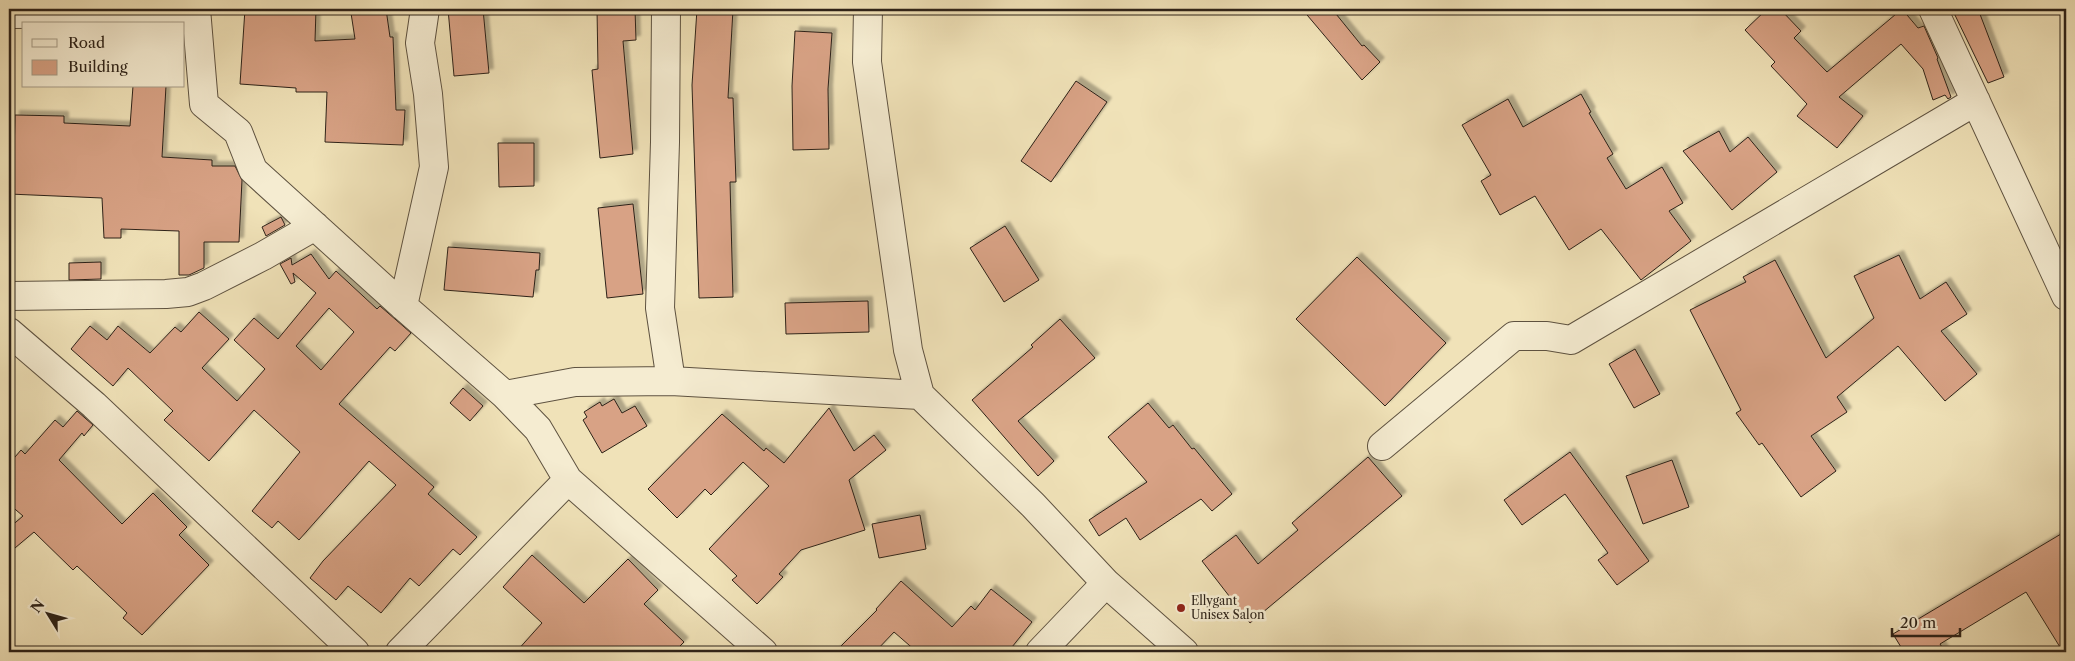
<svg xmlns="http://www.w3.org/2000/svg" width="2075" height="661" viewBox="0 0 2075 661" font-family="'Libre Caslon Text',serif">
  <style>
    .building { fill: #d8a285; stroke: #2d2218; fill-rule: evenodd; filter: url(#shadow) }
    .lines { fill: none; stroke-linecap: round; stroke-linejoin: round }
    .minor-casing { stroke: #5e5240; stroke-width: 30 }
    .minor { stroke: #f5ecd1; stroke-width: 28 }
    .poi-dot { fill: #8f2418; stroke: #f5ecd1; stroke-width: 2 }
    .labels { text-anchor: middle; stroke-width: 5; stroke-linejoin: round; paint-order: stroke }
    .poi-label { font-size: 12px; fill: #2d2218; stroke: #f5ecd1; text-anchor: start }
  </style>
  <defs>
    <filter id="shadow"><feDropShadow dx="4.5" dy="-4.5" stdDeviation="1" flood-color="#0004"/></filter>
  </defs>
  <rect width="100%" height="100%" fill="#f0e2b8"/>
  <filter id="stains"><feTurbulence type="fractalNoise" baseFrequency=".004" numOctaves="4"/><feColorMatrix values="0 0 0 0 .2 0 0 0 0 .09 0 0 0 0 .02 0 0 0 .5 -.17"/></filter>
  <radialGradient id="worn" r=".72"><stop offset=".6" stop-color="#630" stop-opacity="0"/><stop offset="1" stop-color="#630" stop-opacity=".3"/></radialGradient>
  <path class="building" d="M245 9H316L315 41 355 39 351 13H354L353 9H386L390 37H393L396 110H405L403 145 325 142 327 92H296V88L240 84Z
    M448 9H483L489 73 454 76Z
    M597 9H635L636 40 623 41 633 154 600 158 592 70 598 69Z
    M697 9H733L728 98H733L736 182H730L733 297 699 298 692 85Z
    M1302 9H1332L1362 46 1364 45 1380 62 1362 80Z
    M1767 9H1780L1801 31 1794 38 1827 72 1902 9 1918 28 1924 26 1938 58 1937 59 1951 97 1948 99 1945 95 1933 100 1923 69 1901 44 1839 97 1863 116 1837 148 1797 116 1807 104 1771 66 1775 62 1745 30Z
    M1952 9H1978L2004 77 1988 83Z
    M795 31 832 33 828 89 829 149 793 150 792 86Z
    M1076 81 1107 102 1051 182 1021 161Z
    M133 86H166L162 157 212 160V166H235L242 180 239 242H204V268L189 275H179V231L121 229V238H104L102 198 9 194V156H14L15 115 64 116V123L130 126Z
    M1581 94 1591 112 1589 113 1613 154 1607 158 1626 189 1662 167 1683 203 1669 211 1691 241 1641 280 1601 229 1569 250 1535 196 1500 215 1481 181 1491 175 1462 125 1508 99 1523 127Z
    M1719 131 1730 152 1748 137 1777 172 1732 210 1683 151Z
    M498 143H534V186L499 187Z
    M633 204 643 294 607 298 598 208Z
    M281 217 285 225 266 236 262 227Z
    M1005 226 1039 280 1004 302 970 248Z
    M448 247 540 253 539 270H536L533 297 444 290Z
    M311 254 329 279 336 271 377 309 380 306 411 333 395 351 390 347 339 404 434 487 428 494 477 537 460 555 453 549 419 586 410 578 381 613 348 586 336 600 310 578 323 561 396 485 369 461 299 540 278 521 272 528 252 511 300 452 254 410 209 461 164 420 173 411 128 368 113 386 71 349 90 326 107 340 118 326 150 353 175 327 181 332 199 312 229 339 202 368 237 401 265 369 234 340 254 318 278 339 316 293 293 273 295 282 291 284 280 264 291 258 292 265ZM329 308 354 332 321 370 296 346Z
    M1899 255 1920 299 1946 282 1967 314 1941 331 1977 374 1945 401 1898 346 1837 397 1847 412 1811 436 1836 471 1801 497 1762 443 1759 445 1736 413 1741 410 1690 310 1746 282 1743 277 1775 260 1826 358 1874 318 1854 276Z
    M1357 257 1446 343 1385 406 1296 319Z
    M101 262V279L69 280V263Z
    M868 301 869 332 786 334 785 303Z
    M1060 319 1095 358 1018 421 1054 461 1038 476 972 400 1033 347 1031 345Z
    M1635 349 1660 394 1634 408 1609 364Z
    M463 388 483 406 470 421 450 403Z
    M614 399 622 413 635 406 647 426 602 453 583 420 587 417 584 412 600 402 602 406Z
    M1148 403 1169 428 1173 425 1192 449 1194 448 1232 494 1212 511 1201 499 1140 540 1126 518 1099 536 1089 520 1147 482 1108 437Z
    M829 408 854 451 874 435 886 450 849 480 865 530 801 550 779 574 783 577 757 604 732 580 737 576 709 549 769 486 743 462 711 495 705 489 677 518 648 489 722 414 764 451 766 448 784 463Z
    M77 411 93 425 84 436 82 433 59 460 122 524 153 493 187 527 179 535 209 565 142 635 123 618 127 613 77 566 73 570 34 532 9 553V528L23 516 9 504V464L21 450 25 454 55 420 63 427Z
    M1570 452 1649 561 1617 585 1598 560 1608 553 1565 494 1522 525 1504 500Z
    M1368 457 1402 496 1250 623 1202 561 1236 535 1258 564 1298 530 1292 523Z
    M1672 460 1689 507 1643 524 1626 476Z
    M920 515 926 549 879 558 872 524Z
    M2066 531V652H2063L2026 592 1940 644 1945 652H1904L1893 634Z
    M532 555 584 603 628 559 658 590 644 604 684 642 674 652H516L542 623 503 587Z
    M901 581 952 627 971 606 975 610 991 589 1032 622 1008 652H917L894 632 875 652H835L877 610 876 609Z"/>
  <g class="lines">
    <defs>
      <path id="minor" d="M196 9 204 104 238 132 253 170 403 306 505 395 538 429 568 480 763 652
        M666 9 665 142 660 308 671 381
        M868 9 867 62 908 350 920 395
        M1933 9 2066 296
        M9 14 196 13
        M9 296 166 294 188 292 204 286 263 256 315 226
        M403 306 434 167 428 94 420 43 425 9
        M9 332 94 405 355 652
        M505 395 575 382 671 381 920 395 1033 505 1106 583 1184 652
        M1382 446 1514 336H1547L1571 340 1976 101
        M400 652 568 480
        M1040 652 1106 583"/>
    </defs>
    <use href="#minor" class="minor-casing"/>
    <use href="#minor" class="minor"/>
  </g>
  <circle class="poi-dot" cx="1181" cy="608" r="5"/>
  <g class="labels">
    <g class="poi-label">
      <text x="1191" y="605">Ellygant<tspan x="1191" dy="14">Unisex Salon</tspan></text>
    </g>
  </g>
  <rect width="2075" height="661" fill="none" stroke="#f0e2b8" stroke-width="30"/>
  <rect x="10" y="10" width="2055" height="641" fill="none" stroke="#2d2218" stroke-width="2.5"/>
  <rect x="15" y="15" width="2045" height="631" fill="none" stroke="#2d2218"/>
  <rect x="22" y="22" width="162" height="65" fill="#f5ecd1" stroke="#a59b87"/>
  <rect x="32" y="39" width="25" height="8" fill="#f5ecd1" stroke="#a59b87"/>
  <text x="68" y="48" font-size="15" fill="#2d2218">Road</text>
  <rect x="32" y="60" width="25" height="15" fill="#d8a285" stroke="#a59b87"/>
  <text x="68" y="72" font-size="15" fill="#2d2218">Building</text>
  <g transform="translate(48 614) rotate(307)" stroke="#f5ecd1" stroke-width="4" paint-order="stroke">
  <path d="M0-4L9 19L0 12L-9 19Z" fill="#2d2218"/>
  <text y="-8" font-size="14" font-weight="bold" text-anchor="middle" fill="#2d2218">N</text>
  </g>
  <path d="M1892 628v8h68v-8" fill="none" stroke="#2d2218" stroke-width="2.5"/>
  <text x="1900" y="628" font-size="15" fill="#2d2218" stroke="#f5ecd1" stroke-width="4" paint-order="stroke">20 m</text>
  <rect width="100%" height="100%" filter="url(#stains)"/>
  <rect width="100%" height="100%" fill="url(#worn)"/>
</svg>
